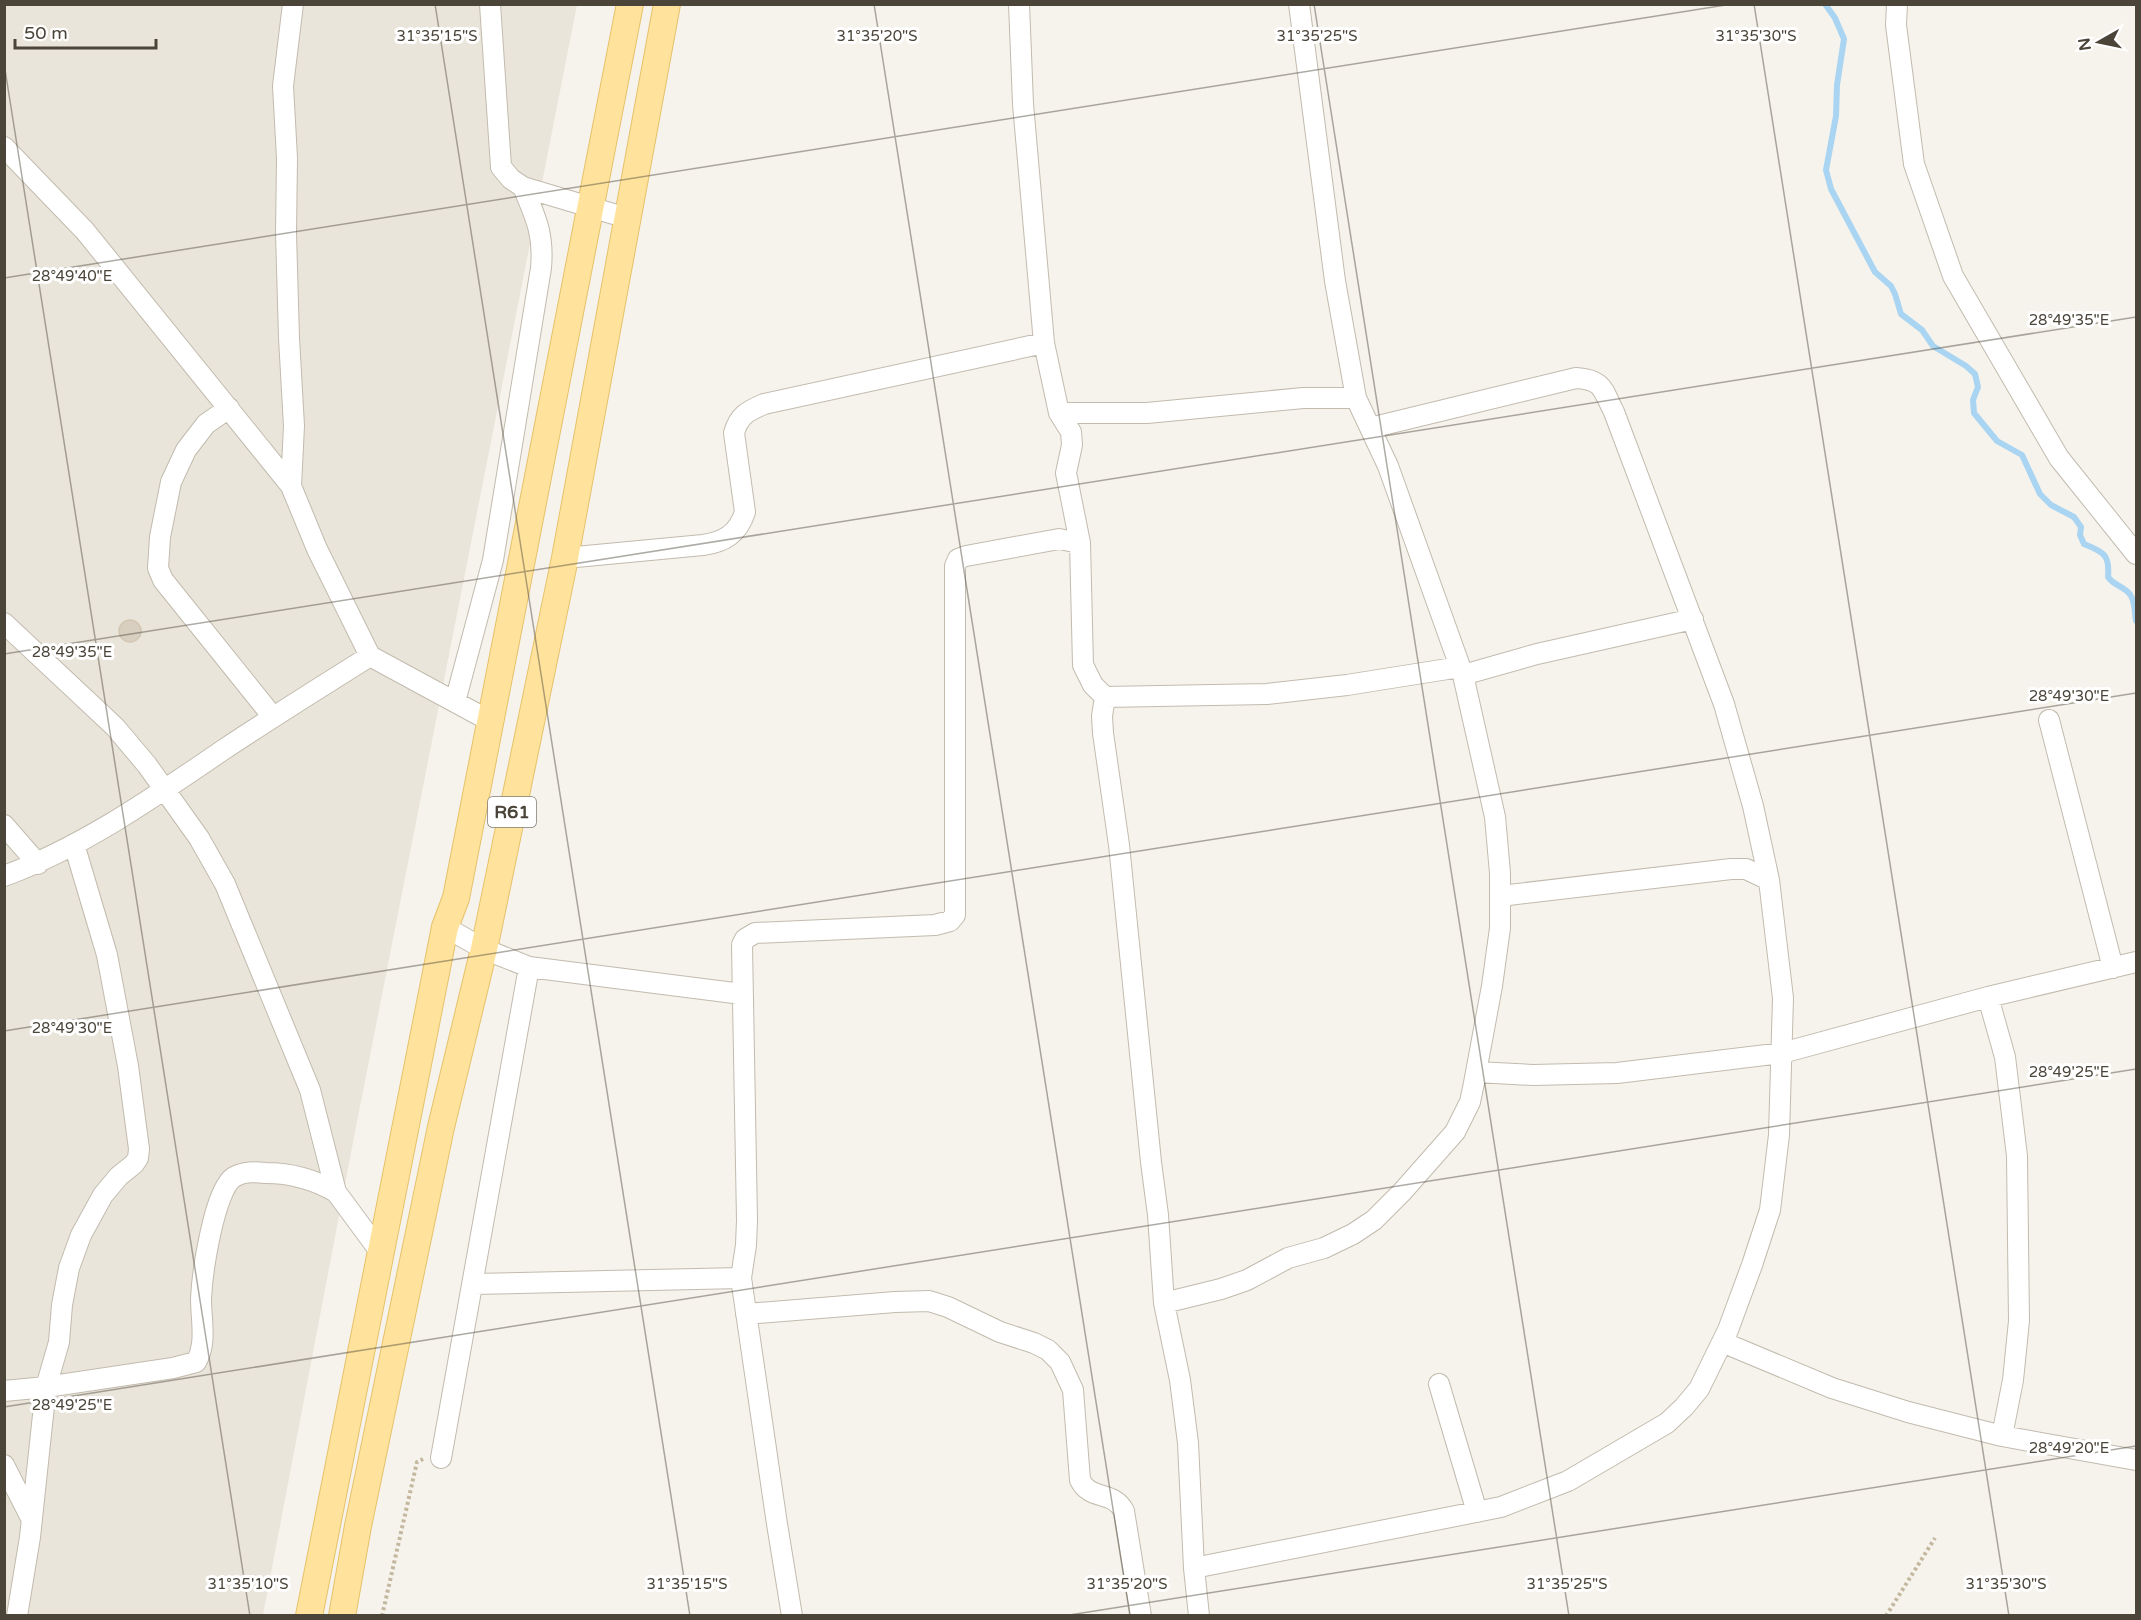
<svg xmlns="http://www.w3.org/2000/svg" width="2141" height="1620" viewBox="0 0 2141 1620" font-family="'Varela Round',sans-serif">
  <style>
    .residential { fill: #eae5da }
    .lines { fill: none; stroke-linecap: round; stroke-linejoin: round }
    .stream { stroke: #a9d4f2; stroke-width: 6 }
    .building { fill: #d8cfc1; stroke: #d3c7b4; stroke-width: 1.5 }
    .minor-casing { stroke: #c2bbae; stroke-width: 22 }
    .major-casing { stroke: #e6c16a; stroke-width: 28 }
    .path { stroke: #c4b79f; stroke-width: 4; stroke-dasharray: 3 3; stroke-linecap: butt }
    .minor { stroke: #fff; stroke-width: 20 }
    .major { stroke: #ffe39c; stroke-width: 26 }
    .ticks { fill: none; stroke: #4b4439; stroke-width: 1.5; stroke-opacity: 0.45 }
    .labels { text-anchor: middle; stroke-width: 6; stroke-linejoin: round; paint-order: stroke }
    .shield { fill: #fff; stroke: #817c74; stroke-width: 1.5 }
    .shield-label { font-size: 18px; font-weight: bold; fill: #4b4439 }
    .ticks-label { font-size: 15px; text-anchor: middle; fill: #4b4439; stroke: #fff; stroke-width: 6; stroke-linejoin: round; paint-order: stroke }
  </style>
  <rect width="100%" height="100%" fill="#f6f3ec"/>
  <path class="residential" d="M5 5H577L355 1132 263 1615 5 1616Z"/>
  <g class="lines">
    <path class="stream" d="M1825 4 1835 18 1844 39 1837 85 1836 116 1826 170 1831 189 1875 272 1891 286 1895 294 1901 314 1922 330 1933 346 1966 366 1975 374 1978 387 1973 400 1974 413 1997 441 2022 455 2040 494 2051 505 2074 517 2081 527 2080 535 2084 544C2104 552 2110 555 2108 577 2113 584 2117 584 2124 589 2136 596 2134 610 2136 621"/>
  </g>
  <path class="building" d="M119 631a11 11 0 1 1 22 0a11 11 0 1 1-22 0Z"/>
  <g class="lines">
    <defs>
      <path id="minor" d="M293 4 283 86 287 158 286 233 289 338 294 426 291 486 317 549 370 656 490 721
        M490 4 501 167 511 179 523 187 627 218
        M1019 4 1023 104 1044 343 1059 413 1071 432 1072 445 1066 473 1080 543 1083 665 1093 685 1105 697 1102 716 1103 733 1119 845 1151 1162 1158 1215 1164 1303 1180 1380 1188 1443 1194 1568 1199 1616
        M1299 4 1335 281 1356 398
        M1897 4 1896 25 1914 164 1953 276 2059 458 2136 554
        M4 147 85 231 291 486
        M229 408 206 424 186 450 171 482 160 537 158 568 163 580 273 717
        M1059 413H1147L1303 398H1356L1388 466 1463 675 1495 817 1500 873V928L1492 986 1474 1083 1470 1102 1455 1132 1402 1192 1374 1220 1353 1234 1324 1248 1288 1258 1247 1280 1221 1289 1164 1303
        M565 558 703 545C724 542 738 534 745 512L734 433C739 415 748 411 764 404L1044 343
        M4 623 115 727 147 765 199 838 225 884 310 1090 336 1192 381 1253
        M1463 675 1537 654 1693 619
        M1105 697 1267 694 1347 685 1460 667
        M455 702 493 560 541 268C544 234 536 218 523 187
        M2049 720 2113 968
        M4 825 38 864
        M4 876C83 847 154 797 223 750 271 718 321 687 370 656
        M1500 896 1731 869H1746L1769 880
        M445 927 484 949 529 967 742 994
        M1988 997 2005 1057 2017 1156 2019 1321 2013 1380 2002 1436
        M1476 1072 1533 1075 1617 1073 1782 1053 1988 997 2136 962
        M472 1284 741 1278
        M746 1314 895 1302 929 1301 948 1307 1000 1332 1034 1343 1048 1350 1060 1362 1073 1390 1080 1480C1090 1501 1113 1490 1124 1511L1141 1616
        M1722 1342 1832 1388 1908 1412 2002 1436 2136 1460
        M1439 1384 1477 1512
        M4 1391 46 1387 59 1342 62 1305 69 1268 81 1235 103 1195 119 1176 134 1164 138 1158 139 1149 128 1066 107 955 74 844
        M441 1458 529 967
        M4 1465 32 1520
        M1194 1568 1501 1507 1568 1481 1667 1423 1684 1407 1699 1389 1728 1330 1752 1265 1770 1210 1779 1135 1783 998 1769 880 1753 806 1724 704 1614 412C1602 389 1604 380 1576 378L1370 428
        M17 1616 30 1537 46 1387 173 1368 196 1362C207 1344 201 1320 201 1299 202 1275 214 1189 234 1177 244 1171 255 1172 266 1173 290 1173 315 1180 336 1192
        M792 1616 777 1524 741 1278 746 1245 747 1220 742 945 745 939 755 933 935 925 950 921 955 915V566L958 559 966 556 1059 539 1080 543"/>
      <path id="major" d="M309 1616 445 927 456 898 630 4
        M342 1616 358 1526 441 1127 484 949 565 558 667 4"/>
    </defs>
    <use href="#minor" class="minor-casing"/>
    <use href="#major" class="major-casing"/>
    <path class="path" d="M382 1616 417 1462 423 1459
      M1886 1616 1935 1538"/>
    <use href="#minor" class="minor"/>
    <use href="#major" class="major"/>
  </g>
  <path class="ticks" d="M435 4 690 1616M874 4 1130 1616M1314 4 1569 1616M1754 4 2009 1616M4 63 250 1616M4 278 1732 4M4 654 2136 317M4 1031 2136 693M4 1407 2136 1069M1063 1616 2136 1446"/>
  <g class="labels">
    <rect class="shield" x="488" y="797" width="48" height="30" rx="4.5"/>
    <g class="shield-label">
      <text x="512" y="818">R61</text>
    </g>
  </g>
  <g class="ticks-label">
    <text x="437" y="41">31°35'15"S</text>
    <text x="877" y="41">31°35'20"S</text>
    <text x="1317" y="41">31°35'25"S</text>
    <text x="1756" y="41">31°35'30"S</text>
    <text x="72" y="281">28°49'40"E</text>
    <text x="2069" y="325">28°49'35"E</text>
    <text x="72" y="657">28°49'35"E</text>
    <text x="2069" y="701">28°49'30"E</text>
    <text x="72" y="1033">28°49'30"E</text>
    <text x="2069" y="1077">28°49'25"E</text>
    <text x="72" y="1410">28°49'25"E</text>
    <text x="2069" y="1453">28°49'20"E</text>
    <text x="248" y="1589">31°35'10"S</text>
    <text x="687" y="1589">31°35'15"S</text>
    <text x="1127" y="1589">31°35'20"S</text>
    <text x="1567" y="1589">31°35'25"S</text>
    <text x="2006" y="1589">31°35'30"S</text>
  </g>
  <rect width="2141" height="1620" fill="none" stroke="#4b4439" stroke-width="12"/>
  <g transform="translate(2099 42) rotate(261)" stroke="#ffffff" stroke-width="4.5" paint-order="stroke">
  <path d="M0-4.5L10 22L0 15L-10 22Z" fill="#4b4439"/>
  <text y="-9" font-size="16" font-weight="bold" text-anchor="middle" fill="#4b4439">N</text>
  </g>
  <path d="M15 39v9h141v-9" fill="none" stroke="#4b4439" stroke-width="3"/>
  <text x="24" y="39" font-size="18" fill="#4b4439" stroke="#ffffff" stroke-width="4.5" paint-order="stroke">50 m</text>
</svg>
